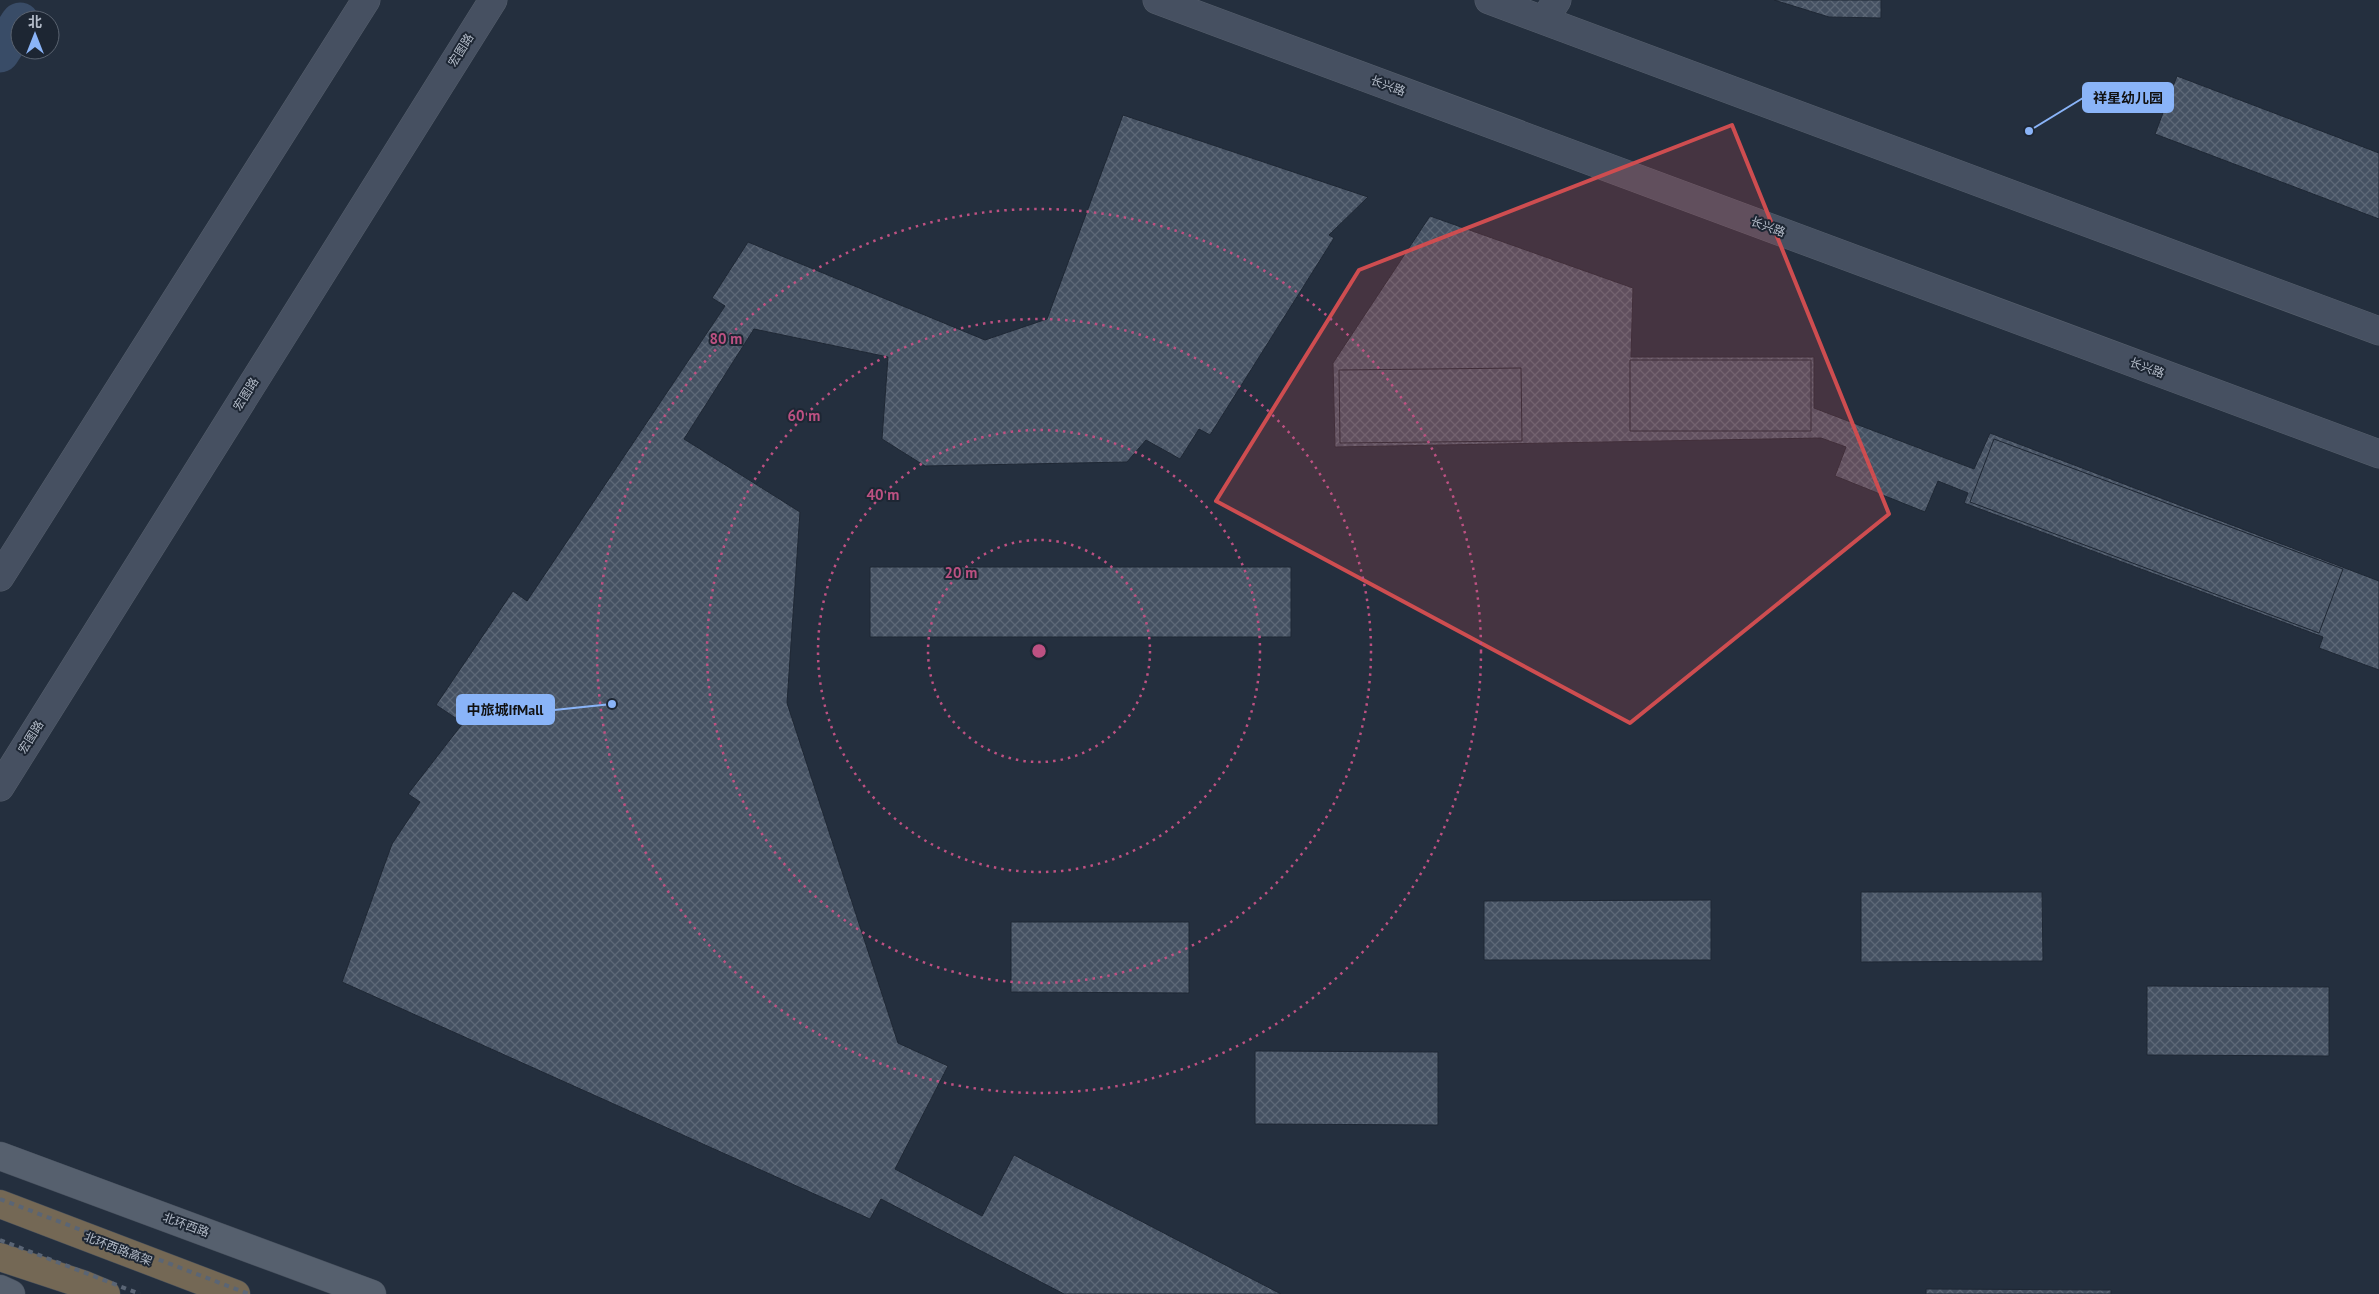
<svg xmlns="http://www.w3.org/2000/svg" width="2379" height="1294" viewBox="0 0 2379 1294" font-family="'PT Sans','Noto Sans SC',sans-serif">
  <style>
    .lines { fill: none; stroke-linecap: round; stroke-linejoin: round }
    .canal { stroke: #394c67; stroke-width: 39 }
    .building { fill: url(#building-cross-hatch); stroke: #1f2835 }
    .secondary-casing { stroke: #565f6c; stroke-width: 29 }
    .primary-casing { stroke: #414a57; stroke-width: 29 }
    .highway-casing { stroke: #434c59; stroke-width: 29 }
    .secondary { stroke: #465061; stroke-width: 28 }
    .primary { stroke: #56606e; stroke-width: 28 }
    .highway { stroke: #746855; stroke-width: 28 }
    .rail { stroke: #5a6575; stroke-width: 4; stroke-dasharray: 5 5; stroke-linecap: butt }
    .marked { fill: #ce4d50; fill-opacity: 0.2; stroke: #ce4d50; stroke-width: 4; stroke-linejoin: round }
    .ring { fill: none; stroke: #bd5182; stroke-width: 2.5; stroke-dasharray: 2.5 5 }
    .labels { text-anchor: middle; stroke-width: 4; stroke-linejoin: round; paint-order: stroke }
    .street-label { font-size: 12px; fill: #b4bcc9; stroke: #1d2633 }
    .centre { fill: #bd5182; stroke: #1d2633; stroke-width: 2.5 }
    .ring-label { font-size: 15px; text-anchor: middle; font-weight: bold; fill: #bd5182; stroke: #1d2633; stroke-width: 4; stroke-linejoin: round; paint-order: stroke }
    .leader { fill: none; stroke: #8ab4f8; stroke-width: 2 }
    .callout-dot { fill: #8ab4f8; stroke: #1d2633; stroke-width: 2 }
    .callout { fill: #8ab4f8; stroke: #8ab4f8; stroke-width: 2 }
    .callout-label { font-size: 14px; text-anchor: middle; font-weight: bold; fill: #111 }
  </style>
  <defs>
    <pattern id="building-cross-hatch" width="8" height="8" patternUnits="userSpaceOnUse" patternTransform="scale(1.25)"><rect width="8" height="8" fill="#455162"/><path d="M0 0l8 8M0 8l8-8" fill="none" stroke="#5d6877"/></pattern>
  </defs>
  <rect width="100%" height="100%" fill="#242f3e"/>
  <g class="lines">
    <path class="canal" d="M0 53 20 22"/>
  </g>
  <path class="building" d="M1774 0H1881V18L1829 17Z
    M2177 76 2379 153V219L2155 134Z
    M1123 115 1368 197 1329 235 1334 238 1210 435 1199 429 1180 459 1146 440 1127 462 925 466 882 439 888 357 754 329 684 439 800 512 787 703 898 1043 948 1066 895 1169 982 1216 1014 1155 1281 1294H1064L881 1199 870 1219 342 982 392 844 420 802 408 794 463 723 436 705 513 591 527 601 725 306 712 298 748 242 985 340 1047 319Z
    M1430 216 1633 288 1631 357H1814V408L1974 469 1990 433 2379 581V670L2319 648 2323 637 1964 503 1968 493 1938 481 1925 512 1835 476 1846 447 1821 438 1335 447 1333 363Z
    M1630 360H1811V431H1630Z
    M1521 368 1522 441 1340 443 1339 370Z
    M1994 439 2343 569 2319 633 1970 502Z
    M870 567H1291V637H870Z
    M1861 892H2042L2043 961 1861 962Z
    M1711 900V960H1484V901Z
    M1011 922H1189V993L1011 992Z
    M2147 986 2329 987V1056L2147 1055Z
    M1255 1051 1438 1052V1125L1255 1124Z
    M1926 1289 2111 1290V1294H1926Z"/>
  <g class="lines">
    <defs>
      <path id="secondary" d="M1157 0 2379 454
        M1489 0 2379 331
        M1544 20 1557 0
        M0 577 366 0
        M0 787 493 0"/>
      <path id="primary" d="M0 1156 372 1294
        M0 1289 11 1294"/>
      <path id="highway" d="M0 1204 236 1294
        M0 1257 82 1284 106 1294"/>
    </defs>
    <use href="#secondary" class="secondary-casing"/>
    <use href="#primary" class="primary-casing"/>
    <use href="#highway" class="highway-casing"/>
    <use href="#secondary" class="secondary"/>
    <use href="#primary" class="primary"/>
    <use href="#highway" class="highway"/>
    <path class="rail" d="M0 1199 249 1294
      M0 1240 140 1294"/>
  </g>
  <path class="marked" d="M1732 125 1889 514 1630 723 1216 501 1359 270Z"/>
  <g class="ring">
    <circle cx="1039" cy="651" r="111"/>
    <circle cx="1039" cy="651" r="221"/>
    <circle cx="1039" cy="651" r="332"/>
    <circle cx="1039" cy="651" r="442"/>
  </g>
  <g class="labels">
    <g class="street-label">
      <text transform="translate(461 50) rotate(-58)" y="4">宏图路</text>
      <text transform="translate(1388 86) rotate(20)" y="4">长兴路</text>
      <text transform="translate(1768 227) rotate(20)" y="4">长兴路</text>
      <text transform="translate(2147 368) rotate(20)" y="4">长兴路</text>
      <text transform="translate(246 394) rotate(-58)" y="4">宏图路</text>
      <text transform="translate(31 737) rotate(-58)" y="4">宏图路</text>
      <text transform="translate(186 1225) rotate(20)" y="4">北环西路</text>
      <text transform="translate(118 1249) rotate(21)" y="4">北环西路高架</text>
    </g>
  </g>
  <circle cx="1039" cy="651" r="8" class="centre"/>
  <g class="ring-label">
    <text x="726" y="344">80 m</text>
    <text x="804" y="421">60 m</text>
    <text x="883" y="500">40 m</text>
    <text x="961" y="578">20 m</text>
  </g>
  <path class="leader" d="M2029 131L2083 98M612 704L554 710"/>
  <g class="callout-dot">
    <circle cx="2029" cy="131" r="5"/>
    <circle cx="612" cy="704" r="5"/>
  </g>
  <g class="callout">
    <rect x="2083" y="83" width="90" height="29" rx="5"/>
    <rect x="457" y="695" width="97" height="29" rx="5"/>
  </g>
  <g class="callout-label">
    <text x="2128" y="103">祥星幼儿园</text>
    <text x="505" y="715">中旅城IfMall</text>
  </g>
  <g transform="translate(35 35)"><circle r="24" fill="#1d2633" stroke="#59626f"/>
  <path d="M0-4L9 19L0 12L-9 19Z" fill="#8ab4f8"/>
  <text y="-8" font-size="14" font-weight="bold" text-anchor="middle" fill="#b4bcc9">北</text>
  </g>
</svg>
